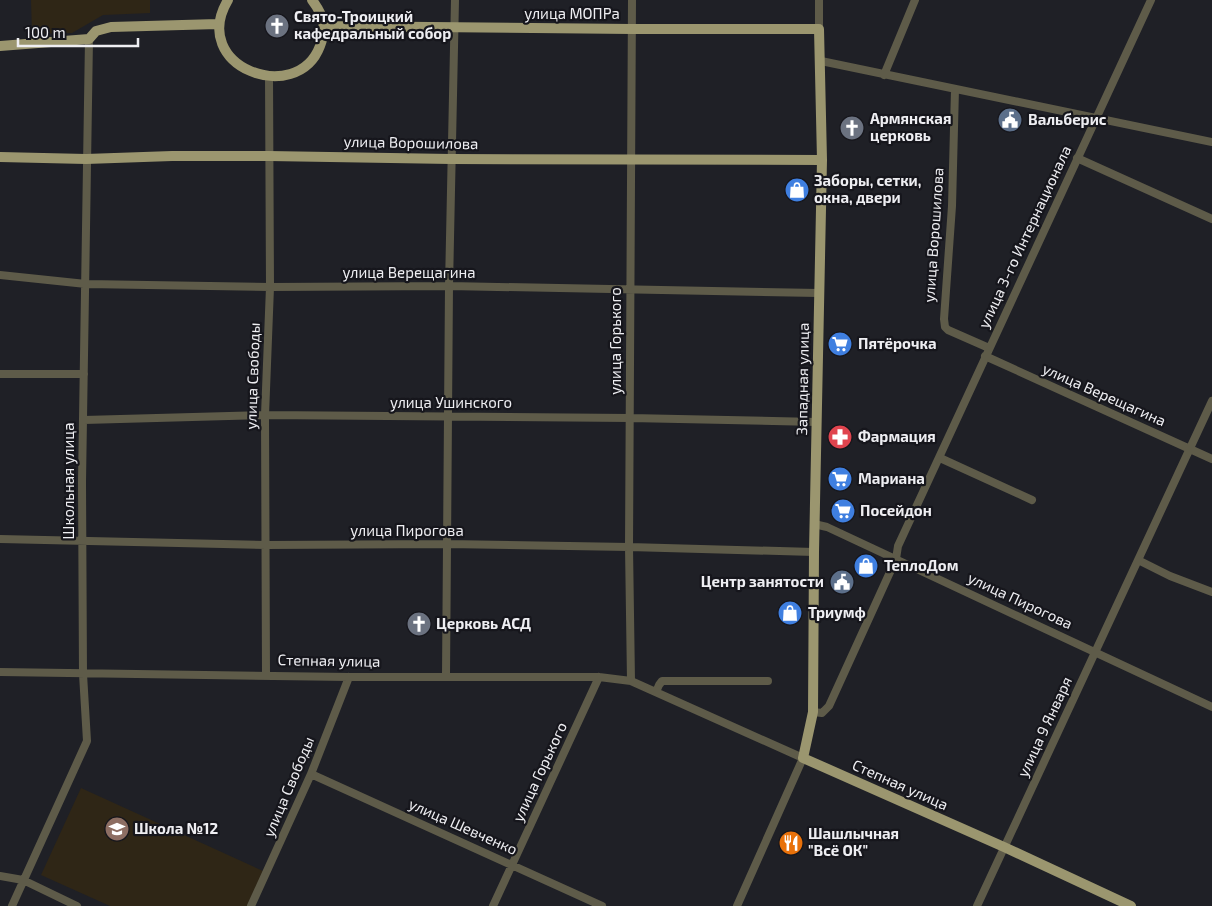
<svg xmlns="http://www.w3.org/2000/svg" width="1212" height="906" viewBox="0 0 1212 906" font-family="'Exo 2',sans-serif">
  <style>
    .education { fill: #2f2616 }
    .lines { fill: none; stroke-linecap: round; stroke-linejoin: round }
    .minor { stroke: #5e5b49; stroke-width: 8 }
    .major { stroke: #9b966f; stroke-width: 10 }
    .labels { text-anchor: middle; stroke-width: 4.5; stroke-linejoin: round; paint-order: stroke }
    .street-label { font-size: 15px; fill: #eeeef2; stroke: #16161c }
    .poi-label { font-size: 15px; font-weight: bold; fill: #eeeef2; stroke: #16161c; text-anchor: start }
  </style>
  <rect width="100%" height="100%" fill="#1f2026"/>
  <path class="education" d="M31 0H150V13L103 15 72 33 32 34Z
    M81 788 263 871 247 906H110L41 875Z"/>
  <g class="lines">
    <path class="minor" d="M819 0V29
      M821 61 1212 142
      M884 75 915 0
      M955 89 952 206 944 319 945 327 948 330 989 348
      M1077 158 1212 219
      M0 275 86 284 270 287 449 286 819 293
      M985 356 1212 459
      M0 374H84
      M84 420 265 415 630 418 817 422
      M940 458 1032 500
      M814 524 827 527 1212 707
      M0 539 266 545 447 544 629 547 814 552
      M1138 560 1170 576 1212 592
      M0 672 349 677H599L631 681 803 758 737 906
      M266 675 265 415 270 287 269 77
      M446 676 449 286 455 0
      M631 681 629 547 632 0
      M656 692 659 685 662 681H768
      M813 712 822 713 829 706 896 559 898 546 1151 0
      M311 774 602 906
      M0 876 23 880 77 906
      M12 906 87 741 83 674 82 482 89 39
      M251 906 311 774 349 677
      M493 906 599 677
      M977 906 1212 401"/>
    <path class="major" d="M228 0C188 67 297 107 320 46 327 27 324 16 312 0
      M324 26 632 29H819L822 160 814 552 813 712 803 758 1004 847 1131 906
      M0 46 89 39 96 31 111 27 218 24
      M0 157 86 159 172 156H269L451 159 822 160"/>
  </g>
  <defs>
    <symbol id="church-disc" viewBox="-11 -11 22 22"><circle r="9.5" fill="#6b7280" stroke="#16161c"/><path d="M-1.2-6h2.4v3.5h3.3v2.4h-3.3V6h-2.4V-.1h-3.3v-2.4h3.3Z" fill="#fff"/></symbol>
    <symbol id="civic-disc" viewBox="-11 -11 22 22"><circle r="9.5" fill="#5c6f8a" stroke="#16161c"/><path d="M-.6-6.5H3V-4.5H.6V-3L4-1V1h2V6H-6V1h2V-1L-.6-3ZM-1.2 2.5V6h2.4V2.5Z" fill="#fff"/></symbol>
    <symbol id="shop-disc" viewBox="-11 -11 22 22"><circle r="9.5" fill="#3f7fe0" stroke="#16161c"/><path d="M-5-2.5h2.3a2.7 3.5 0 0 1 5.4 0H5L5.5 6h-11ZM-1.5-2.5h3a1.5 2.3 0 0 0-3 0Z" fill="#fff"/></symbol>
    <symbol id="supermarket-disc" viewBox="-11 -11 22 22"><circle r="9.5" fill="#3f7fe0" stroke="#16161c"/><path d="M-6-5.5h2.5l.6 2H6L4.5 2H-2.5L-4.4-4H-6ZM-1.5 3.2a1.3 1.3 0 1 0 .1 0ZM3 3.2a1.3 1.3 0 1 0 .1 0Z" fill="#fff"/></symbol>
    <symbol id="pharmacy-disc" viewBox="-11 -11 22 22"><circle r="9.5" fill="#e0444e" stroke="#16161c"/><path d="M-2-6h4v4h4v4h-4v4h-4v-4h-4v-4h4Z" fill="#fff"/></symbol>
    <symbol id="school-disc" viewBox="-11 -11 22 22"><circle r="9.5" fill="#8d6e63" stroke="#16161c"/><path d="M0-5L7-2L0 1L-7-2ZM-4 1L0 2.5L4 1V4Q0 6-4 4Z" fill="#fff"/></symbol>
    <symbol id="restaurant-disc" viewBox="-11 -11 22 22"><circle r="9.5" fill="#e8710a" stroke="#16161c"/><path d="M-5-6h1v4h1v-4h1v4h1v-4h1v5L-1.5 .5V6h-2V.5L-5-1ZM5-6V6H3V1.5H1.5Q1.5-4 5-6Z" fill="#fff"/></symbol>
  </defs>
  <g fill-rule="evenodd">
    <use href="#church-disc" x="263" y="12" width="28" height="28"/>
    <use href="#civic-disc" x="996" y="106" width="28" height="28"/>
    <use href="#church-disc" x="838" y="114" width="28" height="28"/>
    <use href="#shop-disc" x="783" y="176" width="28" height="28"/>
    <use href="#supermarket-disc" x="826" y="330" width="28" height="28"/>
    <use href="#pharmacy-disc" x="826" y="423" width="28" height="28"/>
    <use href="#supermarket-disc" x="826" y="465" width="28" height="28"/>
    <use href="#supermarket-disc" x="829" y="497" width="28" height="28"/>
    <use href="#shop-disc" x="852" y="552" width="28" height="28"/>
    <use href="#civic-disc" x="828" y="568" width="28" height="28"/>
    <use href="#shop-disc" x="776" y="599" width="28" height="28"/>
    <use href="#church-disc" x="405" y="610" width="28" height="28"/>
    <use href="#school-disc" x="103" y="815" width="28" height="28"/>
    <use href="#restaurant-disc" x="777" y="829" width="28" height="28"/>
  </g>
  <g class="labels">
    <g class="street-label">
      <text x="572" y="19">улица МОПРа</text>
      <text transform="translate(411 143) rotate(1)" y="5">улица Ворошилова</text>
      <text transform="translate(934 235) rotate(-86)" y="5">улица Ворошилова</text>
      <text transform="translate(1025 237) rotate(-65)" y="5">улица 3-го Интернационала</text>
      <text x="409" y="278">улица Верещагина</text>
      <text transform="translate(616 341) rotate(-90)" y="5">улица Горького</text>
      <text transform="translate(253 376) rotate(-88)" y="5">улица Свободы</text>
      <text transform="translate(803 379) rotate(-89)" y="5">Западная улица</text>
      <text transform="translate(1104 395) rotate(24)" y="5">улица Верещагина</text>
      <text x="451" y="408">улица Ушинского</text>
      <text transform="translate(69 481) rotate(-90)" y="5">Школьная улица</text>
      <text x="407" y="536">улица Пирогова</text>
      <text transform="translate(1020 601) rotate(25)" y="5">улица Пирогова</text>
      <text transform="translate(329 661) rotate(1)" y="5">Степная улица</text>
      <text transform="translate(1045 727) rotate(-65)" y="5">улица 9 Января</text>
      <text transform="translate(540 772) rotate(-65)" y="5">улица Горького</text>
      <text transform="translate(900 785) rotate(24)" y="5">Степная улица</text>
      <text transform="translate(289 787) rotate(-67)" y="5">улица Свободы</text>
      <text transform="translate(463 827) rotate(24)" y="5">улица Шевченко</text>
    </g>
    <g class="poi-label">
      <text x="294" y="22">Свято-Троицкий<tspan x="294" dy="17">кафедральный собор</tspan></text>
      <text x="870" y="124">Армянская<tspan x="870" dy="17">церковь</tspan></text>
      <text x="1028" y="125">Вальберис</text>
      <text x="814" y="186">Заборы, сетки,<tspan x="814" dy="17">окна, двери</tspan></text>
      <text x="858" y="349">Пятёрочка</text>
      <text x="858" y="442">Фармация</text>
      <text x="858" y="484">Мариана</text>
      <text x="860" y="516">Посейдон</text>
      <text x="884" y="571">ТеплоДом</text>
      <text x="824" y="587" text-anchor="end">Центр занятости</text>
      <text x="808" y="618">Триумф</text>
      <text x="436" y="629">Церковь АСД</text>
      <text x="134" y="834">Школа №12</text>
      <text x="808" y="839">Шашлычная<tspan x="808" dy="17">"Всё ОК"</tspan></text>
    </g>
  </g>
  <path d="M18 38v8h120v-8" fill="none" stroke="#eeeef2" stroke-width="2.5"/>
  <text x="25" y="38" font-size="15" fill="#eeeef2" stroke="#16161c" stroke-width="4" paint-order="stroke">100 m</text>
</svg>
